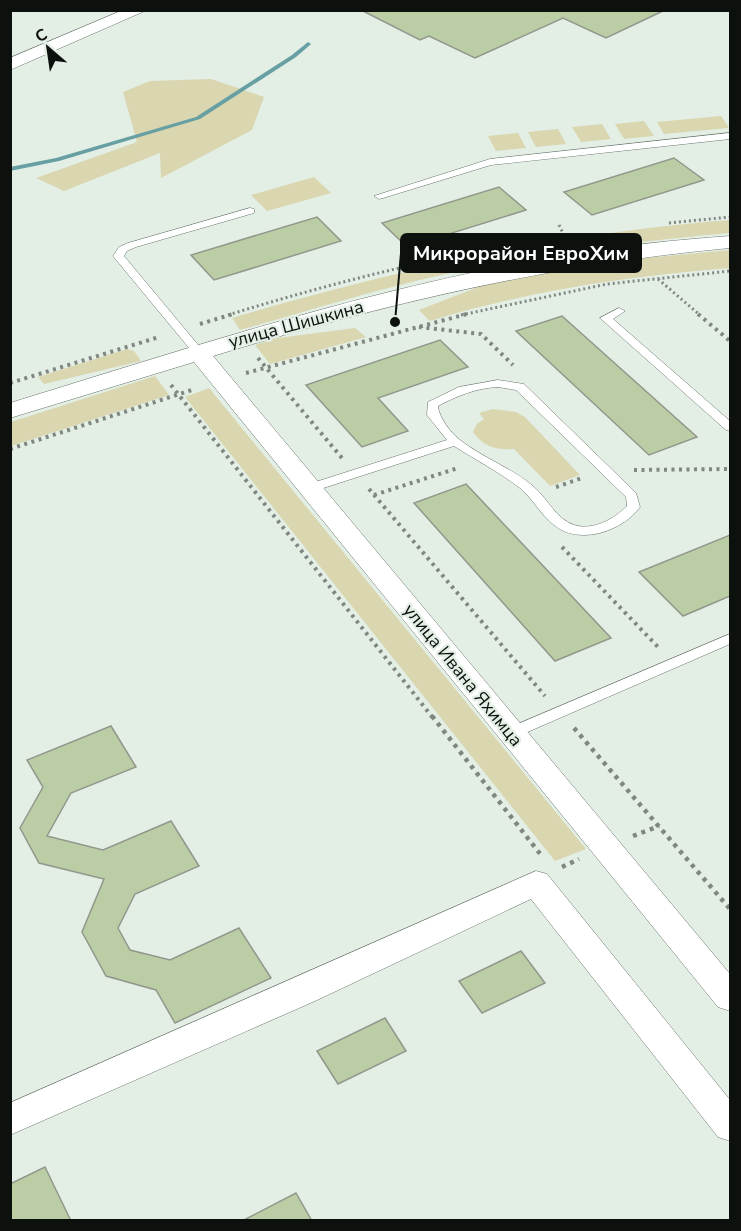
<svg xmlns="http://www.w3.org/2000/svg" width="741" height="1231" viewBox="0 0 741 1231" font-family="'Nunito Sans',sans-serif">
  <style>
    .green { fill: #d9d6b0 }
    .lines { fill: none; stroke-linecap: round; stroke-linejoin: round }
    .stream { fill: #679fa3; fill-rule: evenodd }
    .building { fill: #bbcda5; stroke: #92978c; stroke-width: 1.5 }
    .service-casing { stroke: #69736b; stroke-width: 1 }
    .minor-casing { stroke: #69736b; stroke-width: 1 }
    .path-far2 { stroke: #808781; stroke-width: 3; stroke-dasharray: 2 3; stroke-linecap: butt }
    .path-far1 { stroke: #808781; stroke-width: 4; stroke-dasharray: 3 4.5; stroke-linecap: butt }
    .path { stroke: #808781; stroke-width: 4.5; stroke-dasharray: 4 5; stroke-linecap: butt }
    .service { fill: #fff; fill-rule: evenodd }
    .minor { fill: #fff; fill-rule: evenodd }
    .labels { text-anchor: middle; stroke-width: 4.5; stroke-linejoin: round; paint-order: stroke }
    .street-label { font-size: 18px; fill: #0d110e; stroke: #e3eee5 }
    .leader { fill: none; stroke: #0d110e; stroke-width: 2 }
    .callout-dot { fill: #0d110e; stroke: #e3eee5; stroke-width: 2 }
    .callout { fill: #0d110e; stroke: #0d110e; stroke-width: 2 }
    .callout-label { font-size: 20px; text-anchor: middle; font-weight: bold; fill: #fff }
  </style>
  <rect width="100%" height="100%" fill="#e3eee5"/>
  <path class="green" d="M211 79 264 97 252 130 161 178 160 153 64 191 36 178 137 142 123 92 150 81Z
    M721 116 729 128 664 134 657 122Z
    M644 121 654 136 624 139 615 124Z
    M602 124 611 139 581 142 572 127Z
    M558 129 566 144 536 147 528 132Z
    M518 133 526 148 496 151 488 136Z
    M314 177 331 193 267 211 251 195Z
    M730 220V233C635 241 540 254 446 274 377 289 308 311 240 330L232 318C395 270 561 233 730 220Z
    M730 250V268C628 276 528 291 430 321L419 310 486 284 625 260Z
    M355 328 366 337 270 364 255 345 278 338Z
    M127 349 134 351 141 361 44 384 38 377Z
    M155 376 169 395 11 446V422Z
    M209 388 586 849 555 861 185 397Z
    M493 409 516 412 525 417 580 475 550 486 514 449C495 450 484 447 473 432L477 424 484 419 479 413Z"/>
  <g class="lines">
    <path class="stream" d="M308 42 311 44 310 45 296 57 200 119 59 161 10 171V167L56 158 196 117 292 55Z"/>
  </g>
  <path class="building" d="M361 10H665L606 38 563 18 475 58 429 36 420 40Z
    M674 158 704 180 592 215 564 192Z
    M499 187 526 210 407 247 382 223Z
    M317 217 341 241 214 280 191 255Z
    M562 316 697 437 649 455 516 331Z
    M440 340 468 367 378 398 408 431 362 447 306 385Z
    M466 484 611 638 555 661 414 503Z
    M730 535V596L683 616 639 572Z
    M111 726 136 767 71 793 47 836 103 850 171 821 199 866 135 894 118 928 130 950 170 960 239 928 271 978 175 1023 156 990 106 976 82 932 104 879 39 863 20 828 43 787 27 760Z
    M521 951 545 983 482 1013 459 981Z
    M385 1018 406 1051 338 1084 317 1051Z
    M45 1167 71 1221H10V1184Z
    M296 1193 312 1221H242Z"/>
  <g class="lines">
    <defs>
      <path id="service" d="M730 133V139L491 165 383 198 379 199 374 196 490 159Z
        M250 208 254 209V213L136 247 127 251 124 256 204 352 198 355 194 354 113 256 119 247 128 243Z
        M619 308 625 311 613 319 730 421V431L726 430 600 318Z
        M498 380 524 384 636 493 640 507C623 531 579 546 554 525 541 515 533 499 520 488 499 472 476 460 454 446L314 491H306L304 488 306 485 447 440 427 415 428 402 459 387ZM498 387 516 390 626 497 627 506C614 519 593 531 574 525 556 519 548 499 534 487 512 468 483 458 460 440 451 433 439 418 438 406 457 396 476 388 498 387Z
        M730 634V644L516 737H506L504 733 506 729Z"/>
      <path id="minor" d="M123 10H147L10 70V58Z
        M730 236V248C553 264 383 304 213 356L730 974V1011L718 1007 194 362 10 418V403C195 346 380 285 572 254 624 245 677 240 730 236Z
        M536 871 547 874 730 1100V1141L718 1137 531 899 315 1001 10 1135V1103Z"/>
    </defs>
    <use href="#service" class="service-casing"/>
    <use href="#minor" class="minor-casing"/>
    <path class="path-far2" d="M669 223 730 217
      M559 225 563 233
      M658 279 700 315
      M228 315C341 280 455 252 572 235
      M461 315 607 284 730 271"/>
    <path class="path-far1" d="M698 314 730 341
      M200 324 233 314
      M419 327 481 334 513 365
      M258 358 342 458
      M246 373 467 314
      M10 383 159 337
      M171 385 433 718
      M10 449 195 389
      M634 470 730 469
      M556 487 582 478
      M369 489 545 696
      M374 495 458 468
      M562 547 659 648"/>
    <path class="path" d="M432 716 541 855
      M574 728 730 909
      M633 836 659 826
      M562 867 579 859"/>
    <use href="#service" class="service"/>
    <use href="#minor" class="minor"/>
  </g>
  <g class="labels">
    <g class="street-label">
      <text transform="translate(296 324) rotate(-15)" y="6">улица Шишкина</text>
      <text transform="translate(463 675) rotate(51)" y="6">улица Ивана Яхимца</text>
    </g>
  </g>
  <path class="leader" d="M395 322L401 253"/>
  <circle class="callout-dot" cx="395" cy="322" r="6"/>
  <rect class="callout" x="401" y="234" width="240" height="38" rx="6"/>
  <g class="callout-label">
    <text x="521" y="260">Микрорайон ЕвроХим</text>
  </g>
  <rect width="741" height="1231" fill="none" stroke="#0d110e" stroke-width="24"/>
  <g transform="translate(48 48) rotate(331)" stroke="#e3eee5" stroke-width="4.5" paint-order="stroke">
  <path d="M0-4.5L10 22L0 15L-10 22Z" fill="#0d110e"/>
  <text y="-9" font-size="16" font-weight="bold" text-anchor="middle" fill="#0d110e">С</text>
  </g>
</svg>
